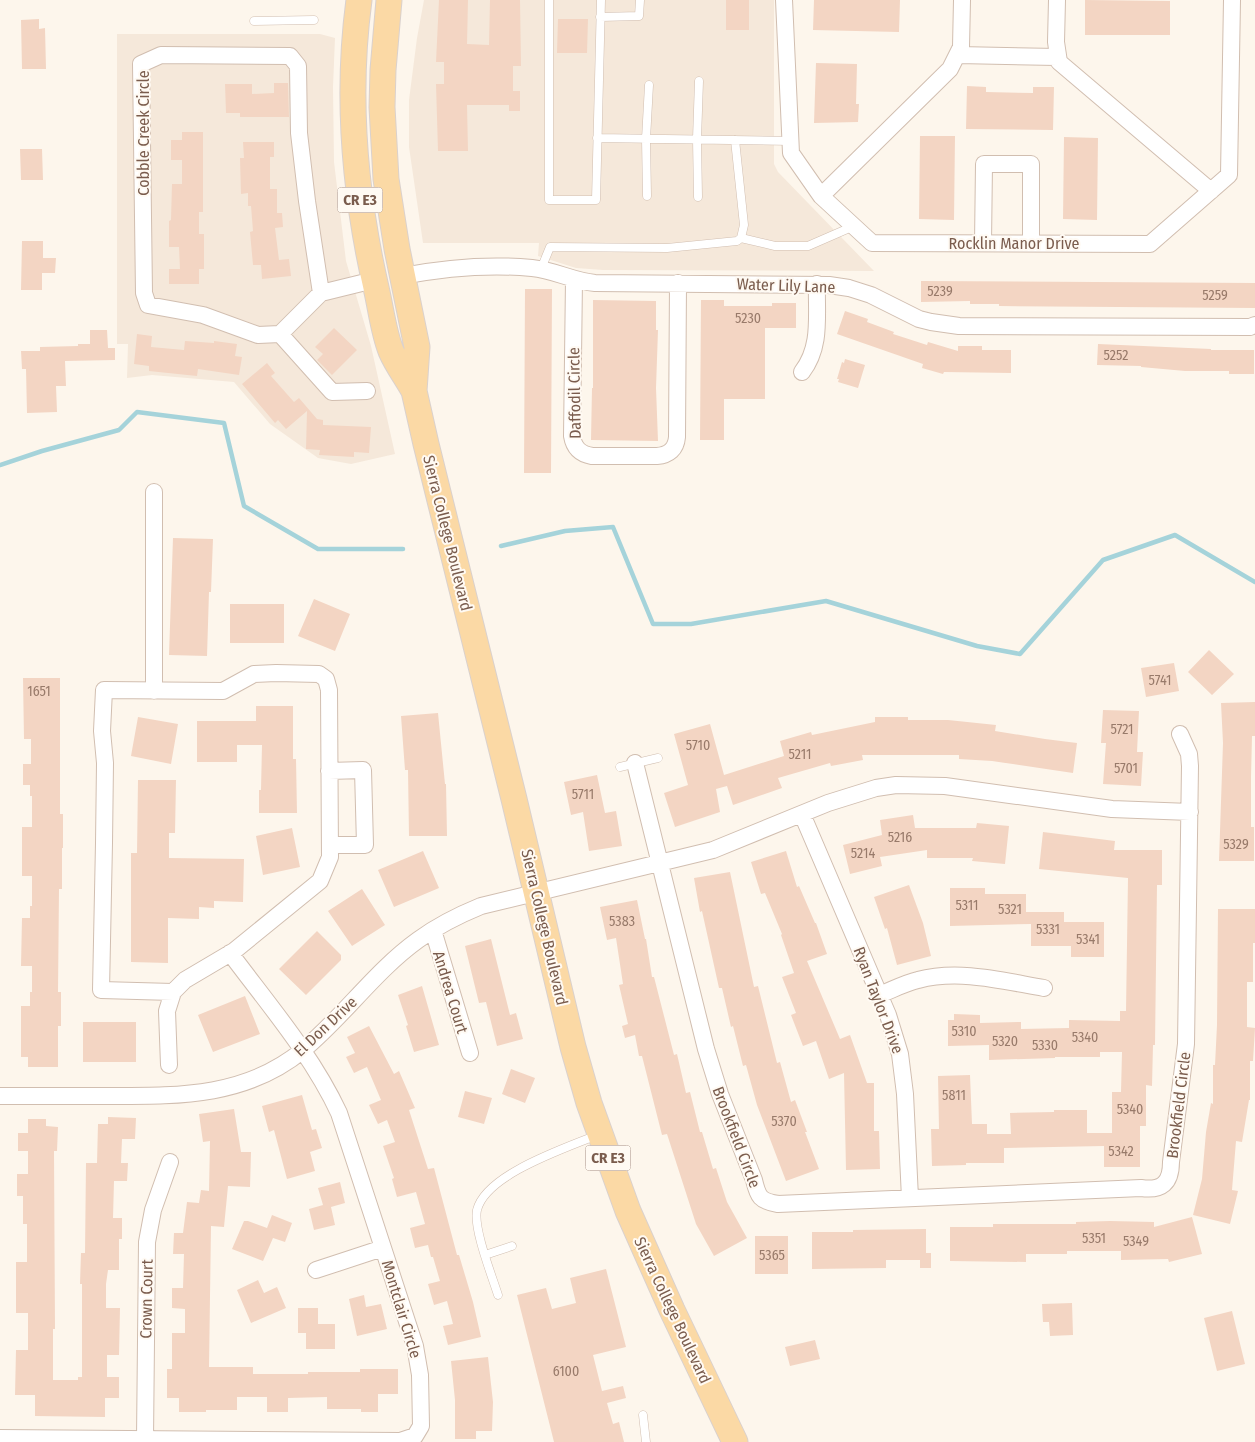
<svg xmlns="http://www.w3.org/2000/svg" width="1255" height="1442" viewBox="0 0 1255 1442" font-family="'Fira Sans Condensed',sans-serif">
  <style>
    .residential { fill: #f5e8da }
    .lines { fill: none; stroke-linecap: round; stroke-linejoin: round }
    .stream { stroke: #a5d3da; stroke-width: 4.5 }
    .building { fill: #f3d5c3 }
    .service-casing { stroke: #d1beb0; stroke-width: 9 }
    .minor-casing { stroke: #d1beb0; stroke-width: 18 }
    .primary-casing { stroke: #dad1cd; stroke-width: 27 }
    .service { stroke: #fff; stroke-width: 8 }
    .minor { stroke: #fff; stroke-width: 16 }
    .primary { stroke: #fbd9a5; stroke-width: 25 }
    .labels { text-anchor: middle; stroke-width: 4; stroke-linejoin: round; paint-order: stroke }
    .number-label { font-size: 14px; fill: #987a6a }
    .shield { fill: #fffaf3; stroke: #a28b7f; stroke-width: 1 }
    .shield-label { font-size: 15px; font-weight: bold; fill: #7a5c4d }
    .street-label { font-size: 16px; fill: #7a5c4d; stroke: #fffaf3 }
  </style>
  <rect width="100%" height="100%" fill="#fdf6ec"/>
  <path class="residential" d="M424 0H774V164L778 172 874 271 603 270 576 268 538 256 539 243H423L409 147V100L417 38Z
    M117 34H320L335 38 333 87 334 162 346 261 371 346 395 454 351 464 318 458 270 424 234 382 152 375 127 378 128 344H117Z"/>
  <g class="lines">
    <path class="stream" d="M0 465 42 451 119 430 137 412 224 423 244 506 318 549H403
      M501 546 565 531 613 527 653 624H691L826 601 977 646 1020 654 1103 560 1175 535 1255 582"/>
  </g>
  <path class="building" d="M439 0H468L467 44 489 45 490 0H520L521 66H513V91H520V111H509V105H467L468 151H438L436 84H444V62H436Z
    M726 0H749V30H726Z
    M814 0H900L899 32 813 30Z
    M1085 0 1170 1V35H1085Z
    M39 19V29L45 28 46 69H22L21 20Z
    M558 19H588L587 53H557Z
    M816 63 857 64 856 104H859L858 122 814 123Z
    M274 83H288L289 117H240V113H226L225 84H252V94L274 93Z
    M967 86 986 87V92L1033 93V87H1054L1053 130 966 129Z
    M182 132H203V212H199V234H204V269H199V284H169V269H180L179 247H169V221L171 220 172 184H182V160H171V140H182Z
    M920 136H955L954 220 919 219Z
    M1064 137 1098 138 1097 220 1063 219Z
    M243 142H274V157H270V189H277V213H282L283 227 275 228 279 260 289 259 291 276 262 279 261 265H253L250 232 253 231 251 206H248V193L241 194 240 158H244Z
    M20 149H42L43 180H21Z
    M22 241H43V258H56L55 273H42V290H21Z
    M921 281 1255 283V308L999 306V304H970V301L921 302Z
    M525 289H552L551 473H524Z
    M593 300 656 301V330H658L656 388 658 441 591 440 592 388H593Z
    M701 300H724V306H772V303H796V328H765V399H724V440H700Z
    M845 311 868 319 867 322 894 332 893 334 927 345 928 342 958 351V346H982V350H1011V373L944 372 943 374 922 368 923 364 837 334Z
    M334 328 357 350 332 375 317 360 323 354 315 347Z
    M90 330H107L108 348H115V360L65 361 66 386H56L57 412 27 413 26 369H22L21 351H40V347L78 346V344H90Z
    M137 334 152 336 151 347 184 350 185 341 214 343V341L237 344 235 356 242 357 239 375 198 369 197 376 149 371V366L134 364Z
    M1098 344 1211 349V350H1254V374H1229V371H1185L1141 367V366L1097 365Z
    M845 359 865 365 858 388 838 382 839 379H837L842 362 844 363Z
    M267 363 275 373 271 376 294 402 299 398 317 419 323 420V425L371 427 369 453 354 452V457L319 455 320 450 306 449 307 411 286 429 278 420 275 423 242 384Z
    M173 538 213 539 211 592H209L207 656 169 655Z
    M314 599 350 614 335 651 298 636Z
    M230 604H284V643H230Z
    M1209 650 1234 674 1212 695 1188 672Z
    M1174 663 1179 691 1146 697 1141 668Z
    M23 678H60V814H63V848H62V889H59L58 992H61V1026H58V1067H28V1057H21V1006H30V992H32V966H21L22 918H30V906H32V876H22V827H32V796H30V785H23V764H31V739H24Z
    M1255 702V736H1252L1251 777V827H1254V861H1219L1223 743 1221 703Z
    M256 706H293V759H296L297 813H259V790H261L262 745H237V762H197V721H256Z
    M1103 710 1139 711 1137 752H1143L1141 786 1103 784 1106 743H1101Z
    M438 713 445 784H446L447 836H409L408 770H405L401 716Z
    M138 717 178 724 171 764 131 756Z
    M875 717H908V720H948L996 725 995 731 1045 739 1077 743 1073 773 992 761 959 759V755H862L863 760 831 766 830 763 778 778 782 788 733 805 727 786 716 789 720 812 675 827 664 793 688 785 674 734 710 724 724 775 784 756 780 741 811 732 812 735 875 722Z
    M597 775 605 813 616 811 622 846 589 851 583 812 571 815 564 782Z
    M138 780H176L175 833H169V858L244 859 243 902 214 901V908L199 907V919L168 918V963L131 962V853H137Z
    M913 815 915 828H976L977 823 1009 826 1005 864 972 861 973 858H927V850L880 857 882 866 850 874 843 845 882 835 880 820Z
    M292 828 300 867 263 875 256 836Z
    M1043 832 1115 841 1114 850H1162V885H1157L1155 1045H1153L1152 1086 1146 1085V1126H1140V1167H1104V1146L1004 1148V1163H966V1165L932 1166 931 1129H939L938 1076 970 1075 972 1124H987V1134H1011L1010 1113 1054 1112V1110H1087V1133H1112V1092H1121L1122 1052H1100V1057H1055V1058L989 1060V1045L948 1046V1020H954V1014L980 1015V1023L1021 1022V1029L1069 1028V1020L1120 1021V1011H1126L1128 878 1039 869Z
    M423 851 439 888 394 907 378 870Z
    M786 851 797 887 799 886 815 923H816L827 954 807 961 840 1039 850 1035 867 1083H874V1131H879L880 1169 846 1170 844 1073 829 1079 816 1041 803 1046 791 1015 796 1013 782 977 794 973 781 935 782 934 765 893 761 894 751 862Z
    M730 872 754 987 758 986 777 1063 780 1062 791 1102 795 1100 807 1132H805L819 1169 786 1181 757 1105 746 1065 743 1066 733 1026 731 1027 722 988H719L702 911 700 912 694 878Z
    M909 885 923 923 931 956 897 965 887 928 885 929 874 897Z
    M950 888H985V894H1026V912H1064V922H1104V957H1071V946H1031V924L950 926Z
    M362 889 385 925 352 946 328 911Z
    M637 900 645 939H646L652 977H654L674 1055 677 1054 686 1093 690 1092 700 1132H702L713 1169 716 1168 727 1202 747 1238 714 1256 696 1224 667 1134 662 1135 642 1056H639L635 1035 625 1038 622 1026 628 1024 619 985 623 984 616 938 607 940 600 907Z
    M1218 909H1255V943H1253V982H1247V1027L1255 1028 1253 1061H1250V1100H1249L1242 1142 1236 1141 1232 1190 1238 1191 1230 1224 1193 1215 1202 1179 1206 1132 1211 1103 1213 1104V1065H1215L1217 1025Z
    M317 931 341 955V960L306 995 279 969Z
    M491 939 510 1015 516 1013 523 1039 497 1046 486 1002 479 1003 465 946Z
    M422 986 439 1045 414 1052 406 1026 408 1025 398 995Z
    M245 996 260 1034 213 1052 198 1015Z
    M83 1022H136V1062H83Z
    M369 1026 394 1074 399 1071 415 1108 409 1110 428 1169 434 1168 457 1255H459L473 1302 481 1337 448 1345 443 1326 453 1324 447 1301 434 1305 428 1284 440 1281 433 1257H431L428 1245 415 1248 410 1228 425 1224 416 1192 397 1197 392 1179 394 1178 383 1146 395 1142 387 1120 378 1124 369 1105 381 1100 367 1067 354 1073 346 1057 355 1053 347 1037Z
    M511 1069 535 1078 525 1103 502 1094Z
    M465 1091 492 1098 484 1124 458 1117Z
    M302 1095 312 1130 316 1129 322 1148 310 1152 315 1171 287 1179 274 1130 269 1132 262 1106Z
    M234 1109 241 1152H251L250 1187 228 1186 224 1227 211 1226 209 1367H253V1374H308V1372H360V1369H398V1394H378V1412H361V1409H327V1397L288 1398V1412H267V1397H237V1410H206V1412H179V1398H167V1369H172V1333H185V1309L172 1308V1288H183L184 1254H173L174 1233H183L187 1202 199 1203 201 1190 209 1191 210 1141 203 1142 199 1114Z
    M108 1117 136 1118 135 1139H122L121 1163H128L127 1181H114L113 1218H122V1239H119V1270H108L106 1284V1308H120L119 1355H107V1377H119V1398H105V1417L35 1416V1395H15L16 1350H28V1313H16V1262H27V1224H23V1196H17V1174H28V1151H18V1133H28V1119H46V1126L58 1127 57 1151H54L55 1329H53V1380H78V1377H82V1284H80L81 1253H85L86 1163H97L98 1124H108Z
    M340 1182 345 1203 331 1207 335 1225 314 1230 309 1209 323 1205 318 1188Z
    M272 1215 292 1223 285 1242 273 1238 263 1261 232 1249 244 1221H248L267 1228Z
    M1192 1217 1202 1254 1169 1262 1168 1259 1121 1260V1251H1067V1254H1026V1262L950 1261V1227H993V1224H1076V1222L1110 1221 1154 1222V1227Z
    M926 1229V1253H931V1268H920V1260H886V1268L812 1269V1232H853V1230Z
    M755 1236H788V1274H755Z
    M606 1269 626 1347 593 1355 602 1391 623 1386 626 1398 607 1403 613 1424 619 1422 624 1442H554L517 1295 546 1288 552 1309 576 1303 570 1278Z
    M258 1280 264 1293 277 1287 286 1308 251 1323 237 1290Z
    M364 1295 366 1307 381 1304 387 1329 357 1336 349 1299Z
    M1072 1303 1073 1335 1050 1336 1049 1322H1043L1042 1304Z
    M298 1308H318V1324H335V1349H306V1333H298Z
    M1232 1311 1245 1364 1217 1371 1204 1318Z
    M815 1340 820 1359 790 1366 785 1347Z
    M488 1357 493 1402 492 1431H476V1439H455V1400L451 1361Z"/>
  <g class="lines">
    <defs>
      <path id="service" d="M549 0V200H596L601 0
        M600 17 639 16 640 0
        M254 21 314 20
        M597 138 791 141
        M647 196 646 139 649 85
        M698 197 697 139 699 81
        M741 238 775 246H808L854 226
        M541 269 550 247 667 248 737 241 741 238 744 225 735 140
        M620 767 658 758
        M485 1255 512 1246
        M498 1295C492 1276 473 1228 477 1210 486 1174 566 1148 597 1135
        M643 1415 646 1442"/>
      <path id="minor" d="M784 0 791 153 821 196 872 243 1150 244 1229 175 1232 0
        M1057 0 1056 42 1059 62 1211 191
        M958 55 1057 57
        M821 196 950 69 961 47 962 0
        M983 243 984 164H1031V243
        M402 276C444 268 489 264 532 268 554 270 573 281 595 283L829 285 849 288 871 295 919 319 931 322 959 326 1250 327 1255 325
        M574 280 572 436C574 448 580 454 592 456H657C669 455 676 449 677 437L678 283
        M321 293 307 201 299 133 298 66 290 56 161 55 141 64 144 293 148 305 203 315 258 335 280 334 321 293 374 280
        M280 334 332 392 367 391
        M802 372C822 346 816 315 817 284
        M154 691V492
        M635 763 706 1049 720 1094 754 1180C758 1197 760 1201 778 1204L1141 1188C1162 1191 1171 1183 1171 1162L1186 1044 1190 766 1189 754 1180 734
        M329 771 363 770 365 845H330
        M802 814 888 1015 900 1054 905 1094 910 1198
        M433 930 470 1053
        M879 995C892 990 905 983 918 980 959 969 1003 981 1044 988
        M169 1065 167 1011 173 992 185 980 234 951 320 881 330 857 329 690 326 679 319 674 276 673 254 674 223 691 104 690 102 731 105 763 104 843 101 990 173 992
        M0 1096C37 1096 73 1096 110 1096 179 1096 246 1097 303 1050 344 1016 375 971 418 940 437 926 459 915 481 906L713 850 828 803 876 788 896 785 945 786 1112 809 1190 812
        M316 1270 383 1248
        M0 1438 400 1441 415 1436 421 1426 420 1375 415 1346 339 1113C312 1055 268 1004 230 953
        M145 1439 147 1242 153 1210 170 1162"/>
      <path id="primary" d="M359 0C346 97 355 197 377 292 381 310 384 334 391 351 397 365 407 378 414 391
        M389 0 383 70 382 107 386 179 397 249 417 347 414 391 426 444 514 799 573 1047 589 1103 628 1211 672 1310 735 1442"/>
    </defs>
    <use href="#service" class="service-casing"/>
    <use href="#minor" class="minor-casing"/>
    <use href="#primary" class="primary-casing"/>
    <use href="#service" class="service"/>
    <use href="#minor" class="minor"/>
    <use href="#primary" class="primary"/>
  </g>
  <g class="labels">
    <g class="number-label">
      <text x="940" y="296">5239</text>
      <text x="1215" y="300">5259</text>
      <text x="748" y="323">5230</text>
      <text x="1116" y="360">5252</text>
      <text x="1160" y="685">5741</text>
      <text x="39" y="696">1651</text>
      <text x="1122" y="734">5721</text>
      <text x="698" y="750">5710</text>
      <text x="800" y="759">5211</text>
      <text x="1126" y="773">5701</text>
      <text x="583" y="799">5711</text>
      <text x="900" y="842">5216</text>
      <text x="1236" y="849">5329</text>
      <text x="863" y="858">5214</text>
      <text x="967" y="910">5311</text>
      <text x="1010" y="914">5321</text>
      <text x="622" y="926">5383</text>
      <text x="1048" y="934">5331</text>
      <text x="1088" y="944">5341</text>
      <text x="964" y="1036">5310</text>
      <text x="1085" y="1042">5340</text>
      <text x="1005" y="1046">5320</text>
      <text x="1045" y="1050">5330</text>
      <text x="954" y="1100">5811</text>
      <text x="1130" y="1114">5340</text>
      <text x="784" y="1126">5370</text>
      <text x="1121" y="1156">5342</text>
      <text x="1094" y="1243">5351</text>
      <text x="1136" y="1246">5349</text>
      <text x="772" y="1260">5365</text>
      <text x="566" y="1376">6100</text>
    </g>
    <g class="shield">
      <rect x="337.5" y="187.5" width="45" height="25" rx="4"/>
      <rect x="585.5" y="1145.5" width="45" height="25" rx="4"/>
    </g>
    <g class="shield-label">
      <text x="360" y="205">CR E3</text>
      <text x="608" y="1163">CR E3</text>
    </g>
    <g class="street-label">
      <text transform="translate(143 133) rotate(-90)" y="6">Cobble Creek Circle</text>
      <text x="1014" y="249">Rocklin Manor Drive</text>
      <text transform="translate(786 285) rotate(2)" y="6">Water Lily Lane</text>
      <text transform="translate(574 393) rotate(-91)" y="6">Daffodil Circle</text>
      <text transform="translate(448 533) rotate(76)" y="6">Sierra College Boulevard</text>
      <text transform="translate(545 927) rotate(77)" y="6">Sierra College Boulevard</text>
      <text transform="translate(451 992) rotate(73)" y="6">Andrea Court</text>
      <text transform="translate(879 1000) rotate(69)" y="6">Ryan Taylor Drive</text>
      <text transform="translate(325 1026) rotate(-43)" y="6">El Don Drive</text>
      <text transform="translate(1178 1105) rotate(-83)" y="6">Brookfield Circle</text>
      <text transform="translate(737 1137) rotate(69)" y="6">Brookfield Circle</text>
      <text transform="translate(146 1299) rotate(-89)" y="6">Crown Court</text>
      <text transform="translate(402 1309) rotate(73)" y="6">Montclair Circle</text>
      <text transform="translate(673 1310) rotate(65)" y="6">Sierra College Boulevard</text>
    </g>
  </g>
</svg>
